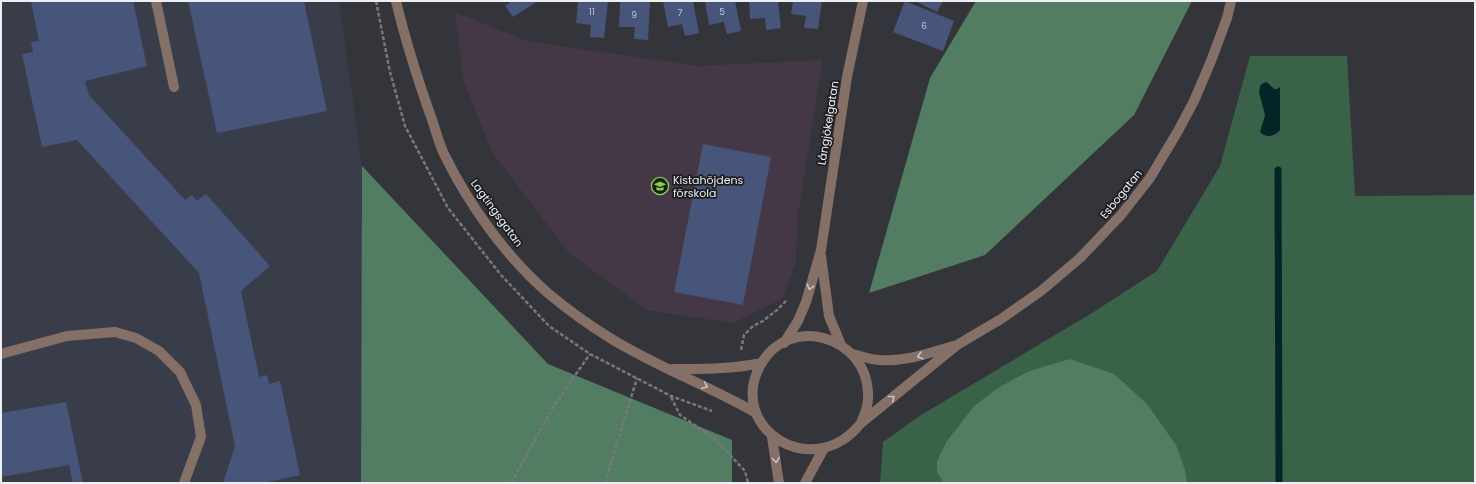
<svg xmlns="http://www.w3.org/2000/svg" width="1476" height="484" viewBox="0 0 1476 484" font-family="Poppins,sans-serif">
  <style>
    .built { fill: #383d49 }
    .education { fill: #453846 }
    .green { fill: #3a6249 }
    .forest { fill: #527d62 }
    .water { fill: #042526 }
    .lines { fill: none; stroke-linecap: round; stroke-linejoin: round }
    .stream { stroke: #042526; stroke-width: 7 }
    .building { fill: #47557a }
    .path { stroke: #77787e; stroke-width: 2.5; stroke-dasharray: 4 2; stroke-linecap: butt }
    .minor { stroke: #847067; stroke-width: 10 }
    .oneway { stroke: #c9c3c2 }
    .labels { text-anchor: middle; stroke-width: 3.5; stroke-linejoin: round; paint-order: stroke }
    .number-label { font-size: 9px; fill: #c4c8d5 }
    .street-label { font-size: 11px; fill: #eeeff3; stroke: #1c1d20 }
    .poi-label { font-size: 11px; fill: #eeeff3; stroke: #1c1d20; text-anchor: start }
  </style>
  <rect width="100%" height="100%" fill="#33353b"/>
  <path class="built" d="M1 1H339L362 166 361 483H1Z"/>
  <path class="education" d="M455 12 527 41 697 66 823 60 797 220 796 262 782 299 732 323 647 310 569 253 492 152 463 79Z"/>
  <path class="green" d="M1250 56H1347L1355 196 1475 195V483H880L883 442 921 415 1092 313 1157 271 1220 166Z"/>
  <path class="forest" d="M976 1H1192L1134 115 985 255 869 293 930 78Z
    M362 166 548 364 732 440V483H361Z
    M1070 359 1114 374 1147 404 1176 445 1185 470 1187 483H944L937 472V461L947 441 974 406 998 388 1029 371Z"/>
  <path class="water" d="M1267 82 1274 89H1277L1280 87V130C1275 136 1266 139 1260 132L1265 115 1259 92C1260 86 1260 83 1267 82Z"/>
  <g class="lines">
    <path class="stream" d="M1278 170 1279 483"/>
  </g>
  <path class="building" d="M31 1H133L147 66 85 81 89 95 185 200 192 195 197 201 206 194 270 266 241 291 259 377 267 375 269 384 280 381 300 475 263 483H223L235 446 199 273 77 140 42 147 22 54 33 52 31 42 39 41Z
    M188 1H304L327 111 217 133Z
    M512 1H538L513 17 505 6Z
    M578 1H608L604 38 590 37 591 25 576 23Z
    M620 1 650 2 648 40 634 39 635 27H619Z
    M663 1H693L699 33 685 36 682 24 668 27Z
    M705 1H735L741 31 727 34 724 22 709 25Z
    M749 1H778L781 28 766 30 765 18 750 19Z
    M793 1H822L818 29 804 28 806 16 791 14Z
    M905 1 954 21 943 51 893 32Z
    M915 1H943L937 12Z
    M703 144 771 157 743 305 674 292Z
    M66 402 83 483H73L69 465 1 477V413Z"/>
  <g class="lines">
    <path class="path" d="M376 1 390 72 405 126 448 208 501 275 549 326 590 354 671 396 712 411
      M741 350 744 335 753 326 763 321 777 310 787 300
      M671 397 680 415 716 440 745 471 748 483
      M511 483 555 404 590 354
      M605 483 637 378"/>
    <path class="minor" d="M156 1 174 87
      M396 1C405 39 417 77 430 114 435 127 438 141 444 154 469 205 506 257 549 294 568 310 589 325 610 338 657 367 709 386 756 413
      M821 256 829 316 841 345
      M784 343 798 321 806 302 821 250 847 77 863 1
      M1 354 67 336 115 332 136 338 159 351 180 372 196 405 201 437 184 483
      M852 354C861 356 871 360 880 360 906 362 929 353 953 346
      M673 369C704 369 732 369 762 363
      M861 423C865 413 869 404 868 393 866 336 790 314 761 364 725 428 813 484 861 423L957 345 1001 319 1041 291 1080 258 1121 215 1150 178 1178 131 1194 101 1211 61 1227 18 1231 1
      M772 437 779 483
      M805 483 823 450"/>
  </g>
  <defs><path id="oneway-chevron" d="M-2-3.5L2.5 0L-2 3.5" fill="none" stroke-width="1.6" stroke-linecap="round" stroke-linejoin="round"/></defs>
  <g class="oneway">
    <use href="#oneway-chevron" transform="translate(810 287) rotate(106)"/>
    <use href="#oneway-chevron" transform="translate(920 356) rotate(164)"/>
    <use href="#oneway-chevron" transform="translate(705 386) rotate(25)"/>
    <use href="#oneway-chevron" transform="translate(892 398) rotate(-38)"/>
    <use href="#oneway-chevron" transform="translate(776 460) rotate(82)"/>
  </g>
  <defs>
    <symbol id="school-ring" viewBox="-11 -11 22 22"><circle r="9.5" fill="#1c1d20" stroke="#89ce48" stroke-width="1.5"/><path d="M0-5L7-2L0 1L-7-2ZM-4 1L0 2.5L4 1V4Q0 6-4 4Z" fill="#89ce48"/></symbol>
  </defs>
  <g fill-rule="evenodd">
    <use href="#school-ring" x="650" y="176" width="20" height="20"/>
  </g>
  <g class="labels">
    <g class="number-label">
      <text x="592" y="15">11</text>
      <text x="722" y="15">5</text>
      <text x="680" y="16">7</text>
      <text x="634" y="18">9</text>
      <text x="924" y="29">6</text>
    </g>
    <g class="street-label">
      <text transform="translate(828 123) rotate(-81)" y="4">Långjökelgatan</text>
      <text transform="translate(1121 194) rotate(-51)" y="4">Esbogatan</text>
      <text transform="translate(497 213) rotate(54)" y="4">Lagtingsgatan</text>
    </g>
    <g class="poi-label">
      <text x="673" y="184">Kistahöjdens<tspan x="673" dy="13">förskola</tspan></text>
    </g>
  </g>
  <rect width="1476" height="484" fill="none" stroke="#eeeff3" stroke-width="4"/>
</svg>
